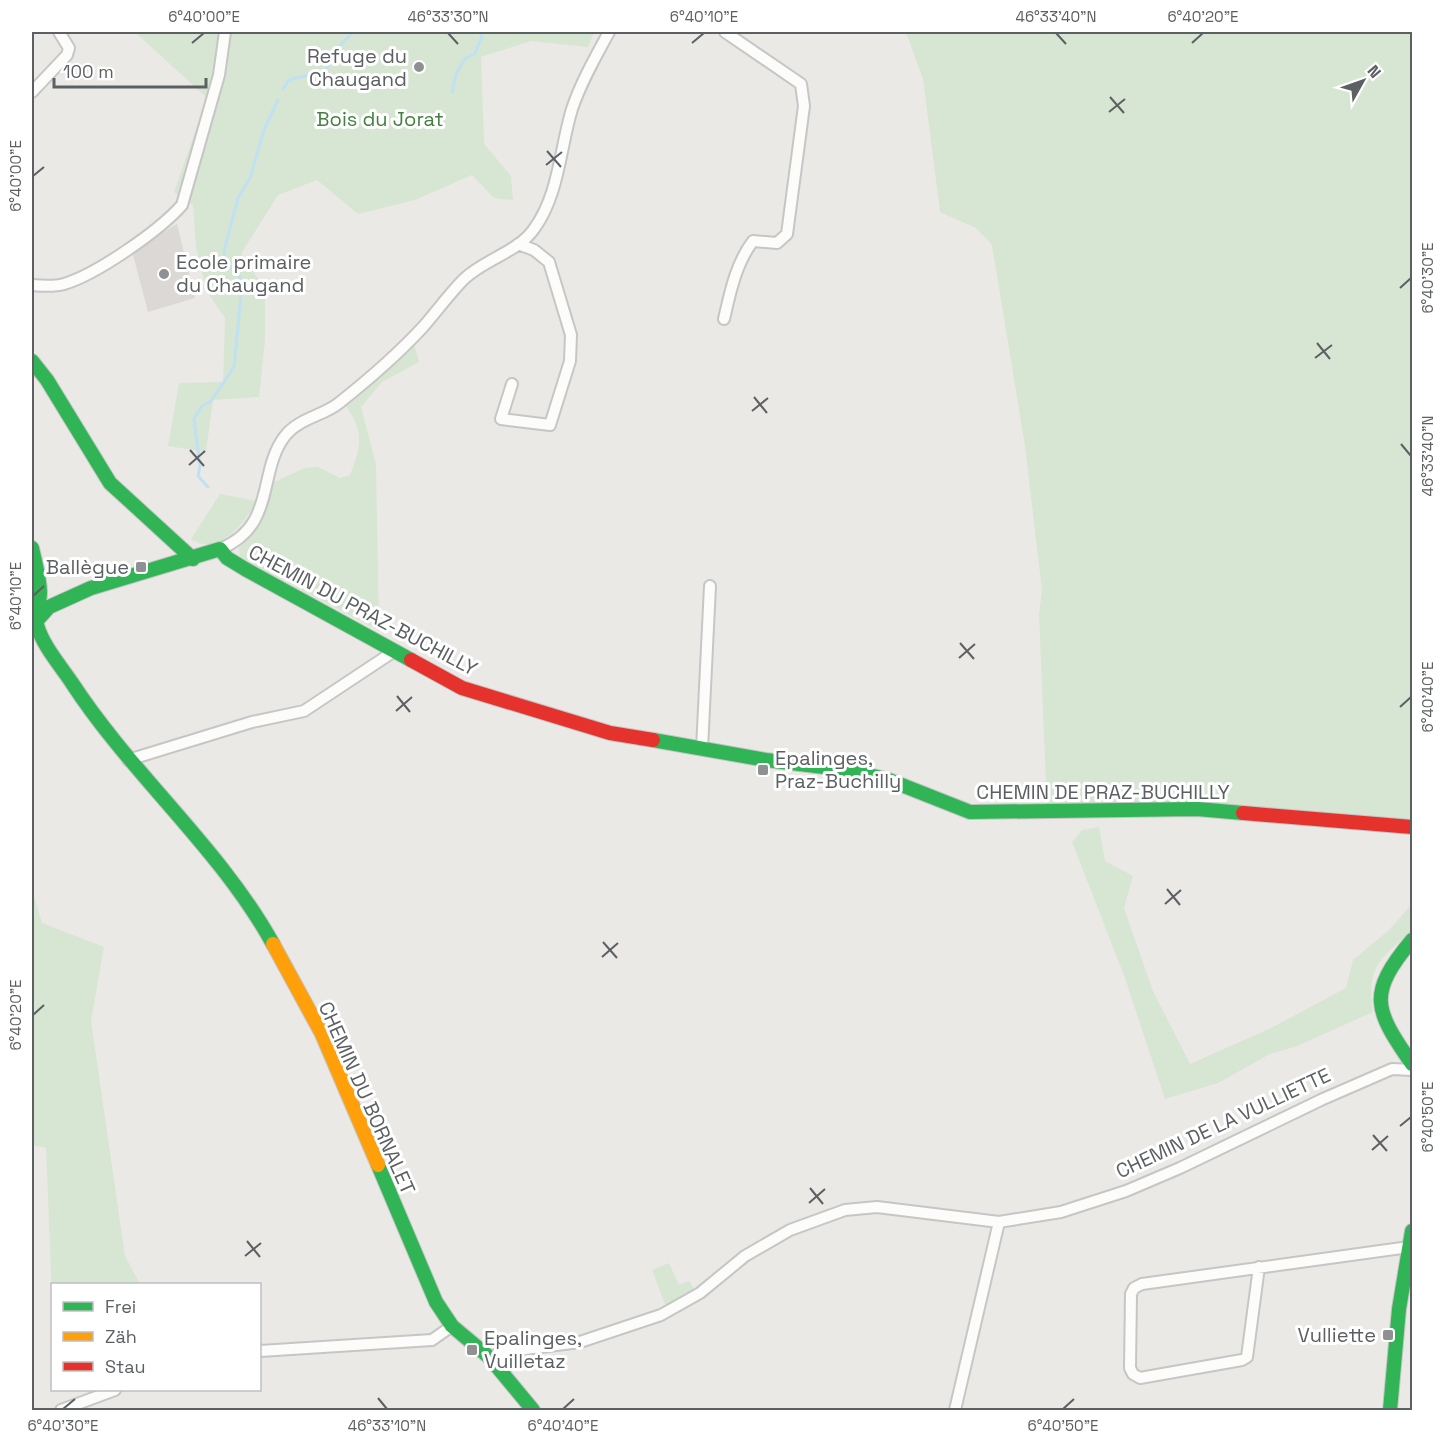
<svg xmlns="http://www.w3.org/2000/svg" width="1444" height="1442" viewBox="0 0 1444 1442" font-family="'Space Grotesk',sans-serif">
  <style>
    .education { fill: #dbd8d5 }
    .green { fill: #d7e5d3 }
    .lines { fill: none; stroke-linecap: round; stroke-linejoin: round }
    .stream { stroke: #bfe1f1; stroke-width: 3 }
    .street-casing { stroke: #c6c6c6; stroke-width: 14 }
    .fast-casing { stroke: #c5c6c6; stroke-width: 16 }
    .slow-casing { stroke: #c5c6c6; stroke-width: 16 }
    .jam-casing { stroke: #c5c6c6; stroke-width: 16 }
    .street { stroke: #fcfcfb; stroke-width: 10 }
    .fast { stroke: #30b455; stroke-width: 14 }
    .slow { stroke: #ff9f0a; stroke-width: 14 }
    .jam { stroke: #e5322d; stroke-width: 14 }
    .ticks { fill: none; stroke: #5c6063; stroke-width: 2 }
    .poi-dot { fill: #8e9091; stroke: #fff; stroke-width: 2 }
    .labels { text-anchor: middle; stroke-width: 6; stroke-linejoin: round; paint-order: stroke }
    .poi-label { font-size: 20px; fill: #5c6063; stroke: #fff; text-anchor: end }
    .park-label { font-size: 20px; fill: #42813e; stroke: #fff }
    .street-label { font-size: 20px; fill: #5c6063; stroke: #fff }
    .neatline { fill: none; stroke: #5c6063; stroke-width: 2 }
    .ticks-label { font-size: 15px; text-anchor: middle; fill: #5c6063 }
  </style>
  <rect width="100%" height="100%" fill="#ebe9e6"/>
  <path class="education" d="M177 224 195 298 148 312 132 251Z"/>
  <path class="green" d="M135 32H594L588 47 531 41 481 57 484 144 511 176 513 200 494 198 472 175 415 200 358 214 317 180 278 195 241 254 265 289V340L259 397 213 400 206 452 168 446 179 383 223 382 225 318 207 292 196 248 193 205 174 192 207 98Z
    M906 32H1412V829L1047 809 1039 614 1042 590 1025 446 992 245 976 228 940 212 923 79Z
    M414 344 419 362 382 382 361 407 376 464 379 631 240 557 239 548 254 532 274 482 305 468 318 467 340 478 350 475C361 446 365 433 346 406Z
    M220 494 258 501C243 522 221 558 191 539Z
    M1099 827 1105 861 1133 876 1124 908 1153 991 1190 1064 1269 1029 1346 988 1353 960 1389 930 1412 904V931C1380 959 1366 966 1373 1012L1297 1046 1270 1054 1218 1083 1165 1099 1125 978 1072 842 1082 830Z
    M32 890 42 923 104 947 91 1021 125 1256 140 1284H52V1299L46 1148 32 1145Z
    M669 1263 679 1285 689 1281 695 1291 667 1309 652 1270Z"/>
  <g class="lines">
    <path class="stream" d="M283 89 289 80 325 71 335 51 353 32
      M452 92 456 74 465 59 475 53 482 37 480 32
      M208 487 198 476 200 466 194 419 202 406 211 401 234 367 242 285 239 275 225 262 224 251 238 198 250 178 264 130 278 100"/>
    <defs>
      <path id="street" d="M32 92 67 55 69 48 59 32
        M32 285C42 286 53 287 64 284 97 274 159 231 182 205L219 75 225 32
        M724 319C730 293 736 263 753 241L777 243 787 234 804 106 801 84 725 32
        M512 384 501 419 550 425 570 361 571 335 549 262 534 250 518 244
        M220 549C277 526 257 472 285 436 299 418 323 416 339 403 368 380 398 354 423 327 437 311 450 293 464 279 485 259 518 252 534 229 559 195 560 148 572 109 581 82 596 56 609 32
        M702 749 710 586
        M128 760 252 722 304 711 393 652
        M1259 1267 1247 1357 1242 1360 1140 1378 1133 1374 1130 1368 1131 1294 1134 1288 1142 1284 1409 1247
        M260 1351 432 1340 452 1326
        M489 1357 509 1351 580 1342 661 1315 700 1293 745 1256 790 1230 845 1210 877 1207 999 1222 1061 1212 1126 1191 1180 1168 1323 1099 1392 1069 1412 1070
        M61 1410 115 1390
        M955 1410 999 1222"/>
      <path id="fast" d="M32 361 47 380 110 483 193 559
        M32 548C35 562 40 579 40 593 40 603 34 615 37 625 43 646 60 665 72 683 132 775 220 848 273 944
        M32 626 49 607 91 588 220 549 227 558 245 569 411 660
        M653 740 766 760 849 770 889 780 970 812 1197 809 1243 813
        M1412 940C1367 994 1374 1009 1412 1064
        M378 1165 436 1302 452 1326 489 1357 533 1410
        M1390 1410 1399 1309 1412 1231"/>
      <path id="slow" d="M273 944 322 1034 378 1165"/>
      <path id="jam" d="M411 660 462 688 610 733 653 740
        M1243 813 1412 827"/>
    </defs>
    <use href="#street" class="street-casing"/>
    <use href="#fast" class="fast-casing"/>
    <use href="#slow" class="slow-casing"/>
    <use href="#jam" class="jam-casing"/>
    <use href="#street" class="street"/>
    <use href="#fast" class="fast"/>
    <use href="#slow" class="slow"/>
    <use href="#jam" class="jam"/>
  </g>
  <path class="ticks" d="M448 33 458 44M1056 33 1066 44M192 43 204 33M692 43 704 33M1192 43 1203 33M1110 97 1124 113M1109 112 1125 99M547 151 561 167M546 165 562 152M33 176 44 167M1400 288 1411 278M1317 343 1330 359M1315 358 1332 345M754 397 767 413M752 411 768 398M1401 444 1411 456M190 450 204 466M189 465 205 451M33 596 44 586M960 643 974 659M959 658 975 644M397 696 410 712M1400 707 1411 697M396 711 412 697M1167 889 1180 905M1165 904 1181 890M603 942 617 958M602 957 618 943M33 1015 44 1005M1400 1126 1411 1117M1373 1135 1387 1151M1372 1150 1388 1136M810 1188 823 1204M809 1203 825 1189M247 1241 260 1257M245 1256 261 1243M378 1398 387 1409M63 1409 75 1399M563 1409 574 1399M1063 1409 1074 1399"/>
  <g class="poi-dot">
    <circle cx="419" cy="67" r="6"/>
    <circle cx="164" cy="274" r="6"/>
    <rect x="135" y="561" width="12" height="12" rx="3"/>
    <rect x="757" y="764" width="12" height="12" rx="3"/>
    <rect x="1382" y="1329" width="12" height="12" rx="3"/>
    <rect x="466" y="1344" width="12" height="12" rx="3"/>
  </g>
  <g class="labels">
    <g class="poi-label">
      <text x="407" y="63">Refuge du<tspan x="407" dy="23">Chaugand</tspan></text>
      <text x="176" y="269" text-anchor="start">Ecole primaire<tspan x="176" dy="23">du Chaugand</tspan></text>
      <text x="129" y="574">Ballègue</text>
      <text x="775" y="765" text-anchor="start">Epalinges,<tspan x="775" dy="23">Praz-Buchilly</tspan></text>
      <text x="1376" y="1342">Vulliette</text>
      <text x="484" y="1345" text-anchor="start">Epalinges,<tspan x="484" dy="23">Vuilletaz</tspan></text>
    </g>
    <g class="park-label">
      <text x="380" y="126">Bois du Jorat</text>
    </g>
    <g class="street-label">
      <text transform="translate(363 610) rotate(28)" y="7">CHEMIN DU PRAZ-BUCHILLY</text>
      <text x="1103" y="799">CHEMIN DE PRAZ-BUCHILLY</text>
      <text transform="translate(367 1098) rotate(66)" y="7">CHEMIN DU BORNALET</text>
      <text transform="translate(1223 1123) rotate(-25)" y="7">CHEMIN DE LA VULLIETTE</text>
    </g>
  </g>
  <rect width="1444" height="1442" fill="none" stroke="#ffffff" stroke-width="66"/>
  <rect x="51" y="1283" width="210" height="108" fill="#ffffff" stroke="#bebfc1" stroke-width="1.5"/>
  <rect x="63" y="1302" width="30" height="9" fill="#30b455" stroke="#bebfc1" stroke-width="1.5"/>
  <text x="105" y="1313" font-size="18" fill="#5c6063">Frei</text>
  <rect x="63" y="1332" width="30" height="9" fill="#ff9f0a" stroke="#bebfc1" stroke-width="1.5"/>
  <text x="105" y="1343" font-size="18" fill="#5c6063">Zäh</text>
  <rect x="63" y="1362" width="30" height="9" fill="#e5322d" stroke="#bebfc1" stroke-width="1.5"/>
  <text x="105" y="1373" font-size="18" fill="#5c6063">Stau</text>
  <g transform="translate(1363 81) rotate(50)" stroke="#ffffff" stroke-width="4.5" paint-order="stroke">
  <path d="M0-4.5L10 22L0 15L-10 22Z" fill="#5c6063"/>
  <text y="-9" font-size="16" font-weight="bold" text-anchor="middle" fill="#5c6063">N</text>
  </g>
  <path d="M54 78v9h152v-9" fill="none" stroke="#5c6063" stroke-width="3"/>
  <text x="63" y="78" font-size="18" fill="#5c6063" stroke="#ffffff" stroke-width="4.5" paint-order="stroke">100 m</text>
  <rect x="33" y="33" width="1378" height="1376" class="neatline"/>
  <g class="ticks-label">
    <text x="204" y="22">6°40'00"E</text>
    <text x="448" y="22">46°33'30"N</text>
    <text x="704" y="22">6°40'10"E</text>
    <text x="1056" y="22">46°33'40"N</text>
    <text x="1203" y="22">6°40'20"E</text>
    <text transform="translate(16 176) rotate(-90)" y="5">6°40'00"E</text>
    <text transform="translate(1428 278) rotate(-90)" y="5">6°40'30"E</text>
    <text transform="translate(1428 456) rotate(-90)" y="5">46°33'40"N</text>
    <text transform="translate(16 596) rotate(-90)" y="5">6°40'10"E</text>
    <text transform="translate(1428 697) rotate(-90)" y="5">6°40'40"E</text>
    <text transform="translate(16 1015) rotate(-90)" y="5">6°40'20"E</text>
    <text transform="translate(1428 1117) rotate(-90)" y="5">6°40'50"E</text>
    <text x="63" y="1431">6°40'30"E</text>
    <text x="387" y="1431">46°33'10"N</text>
    <text x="563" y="1431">6°40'40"E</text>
    <text x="1063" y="1431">6°40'50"E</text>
  </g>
</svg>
